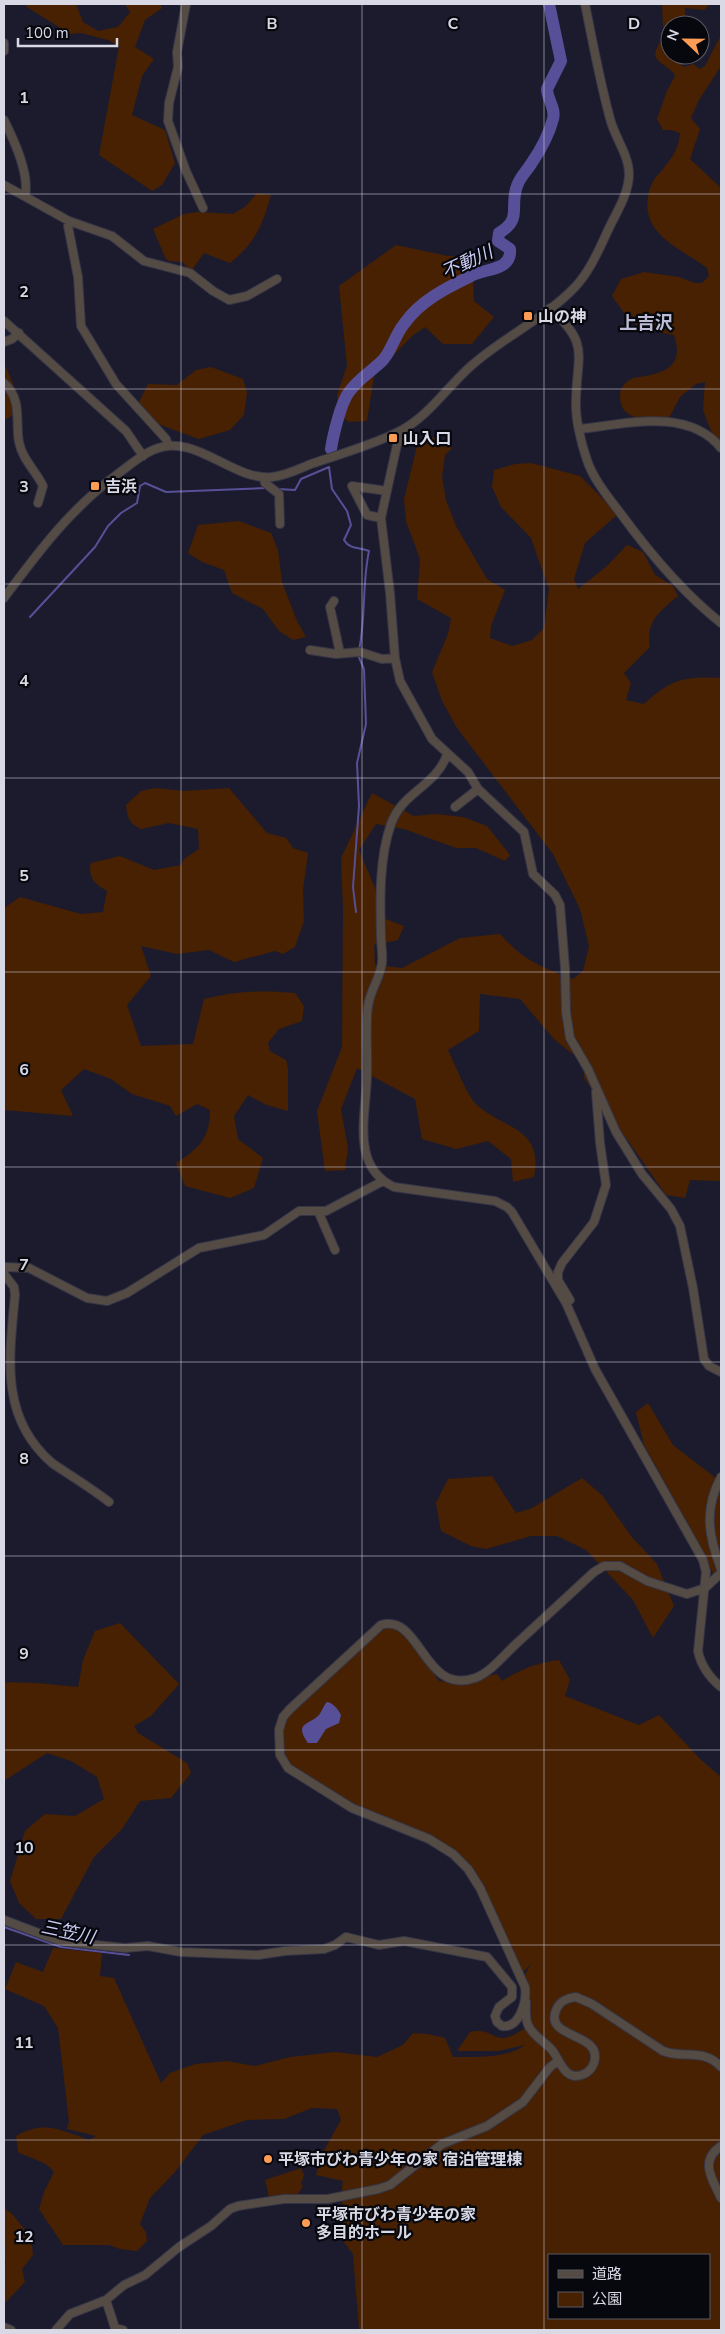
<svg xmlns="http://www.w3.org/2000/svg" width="725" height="2334" viewBox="0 0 725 2334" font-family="'Nunito Sans','Noto Sans JP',sans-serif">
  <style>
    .green { fill: #472101; fill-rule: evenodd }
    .water { fill: #575099 }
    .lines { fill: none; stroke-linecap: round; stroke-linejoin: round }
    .stream { stroke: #575099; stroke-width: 2 }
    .river { stroke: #575099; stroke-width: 12 }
    .minor-casing { stroke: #363647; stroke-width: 10 }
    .minor { stroke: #544b45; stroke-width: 8 }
    .grid { fill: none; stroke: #d9d9e6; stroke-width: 1; stroke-opacity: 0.55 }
    .poi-dot { fill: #fd9d55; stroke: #07070e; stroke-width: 2 }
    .labels { text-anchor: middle; stroke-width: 4.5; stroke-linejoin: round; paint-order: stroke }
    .poi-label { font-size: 16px; font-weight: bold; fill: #d9d9e6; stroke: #07070e; text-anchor: start }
    .water-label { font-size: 18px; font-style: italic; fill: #cccbf5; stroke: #07070e }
    .neighbourhood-label { font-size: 18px; font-weight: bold; fill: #bcbcd5; stroke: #07070e }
    .grid-label { font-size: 16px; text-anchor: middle; font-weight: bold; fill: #d9d9e6; stroke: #07070e; stroke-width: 4.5; stroke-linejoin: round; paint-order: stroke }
  </style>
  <rect width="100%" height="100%" fill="#1c1b2d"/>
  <path class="green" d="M25 4H76L83 22 98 31 118 27 130 12 125 4H160L162 8 145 20 135 47 154 59 142 76 132 115 165 130 175 163 162 185 152 191 99 155 119 46 108 40 81 33 70 34 27 7Z
    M662 4H710L704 10 685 8V25H670V55H677L678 63 684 67 693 64 700 69 705 66 721 35V66L699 100 691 118 700 129 690 159 721 188V442L711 431 703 410 705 382 696 384 680 397 669 418C648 419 619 423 620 394 620 389 626 381 631 379 635 377 641 377 646 376 671 371 683 362 674 335 638 329 633 327 612 296L621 279 644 272 679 277 695 283H702L709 276 707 268C682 249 641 235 648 196 650 188 651 183 657 176 668 163 679 151 680 133L671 130H663L657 119 667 91 675 76C670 65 649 62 657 48 659 43 663 39 666 33L663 25Z
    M257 193 271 195C262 226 256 242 230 263L204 253 190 273 183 262 169 261 166 259 153 229 184 214 198 212 233 214 246 206Z
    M396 245 448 256H467L472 266 474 301 494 317 472 344H443L425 327 412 336 374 376 367 421 349 422 338 414 337 395 347 366 339 286Z
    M4 363 18 395 21 411 4 420Z
    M211 367 243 379 247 393 244 415 230 430 199 439 158 424 139 402 148 384 177 385 196 370Z
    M434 437 452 448 445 455 442 477 446 500 456 526 487 579 505 590 491 626 490 638 512 646 532 640 544 628 549 589 531 538 501 507 492 487 494 470 515 464 531 463 580 476 618 514 585 543 574 579 578 589 606 567 627 545 643 552 655 575 673 586 678 596C660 611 645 622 650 647L624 673 631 683 626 700 644 704C671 679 685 676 721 678V1184L719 1181 690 1180 685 1198 666 1195 584 1078V1067L575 1056 554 1039 520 999 480 994 479 1031 448 1050C454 1062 468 1098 477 1105 504 1129 544 1128 534 1177L513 1182 511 1159 488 1141 456 1149 422 1139 415 1099 357 1068 341 1109 348 1148 345 1170 325 1171 317 1111 342 1047 343 909 341 858 372 793 414 816 436 814 463 817 487 826 510 855 505 861 476 848H456L404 829 376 824 359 850 375 888 378 916 404 926 398 940 374 945 375 965 402 968 460 938 500 934C526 962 537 965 573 979L583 971 589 946 580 909 553 854 457 728 442 701 432 672 448 634 451 618 417 599 420 559 406 521 404 499 418 442Z
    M239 521 271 533 278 550 282 582 297 621 306 637 293 640 279 631 263 609 232 593 224 570 202 562 188 553 198 525Z
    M155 788 184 791 229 788 267 833 286 838 293 848 308 853 303 890 304 921 295 947 283 954 275 951 234 962 209 950 177 954 141 946 151 976 127 1005 141 1046 193 1044 204 999C235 991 264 990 295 993L304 1006 302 1021 279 1029 268 1043 270 1051 286 1060 288 1068V1111L267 1105 248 1095 234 1116 238 1139 263 1158 254 1188 230 1198 185 1186 176 1163C198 1149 210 1139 210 1110L197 1104 176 1116 170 1106 132 1094 111 1079 84 1069 61 1090 73 1116 4 1110V908L20 897 81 914 103 912 107 891C96 885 87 877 91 863L120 856 154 870 181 865 184 859 199 849 198 829 169 823 141 829C130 824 127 818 126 805L141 791Z
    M648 1403 673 1445 721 1482V1581L716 1580 695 1536 644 1445 636 1412Z
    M492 1476 516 1513 532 1508 582 1478 602 1495 631 1536 657 1564 674 1606 653 1638 633 1600 586 1550 557 1536H531L486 1549 471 1546 441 1531 436 1503 448 1479Z
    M120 1623 179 1684 151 1716 134 1726 138 1733 187 1763 191 1773 171 1798 140 1801 122 1829 94 1857 61 1919H36L19 1903 10 1881 25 1831 45 1814 75 1816 104 1799 97 1777 71 1761 47 1753 4 1781V1682L37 1683 78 1687 83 1660 95 1631Z
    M388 1627 400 1629 439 1681 461 1683 497 1674 502 1681C521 1669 537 1663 559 1660L570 1680 565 1696 639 1725 659 1715 700 1759 721 1777V2330H359L353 2254 337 2233 343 2208 341 2195 343 2181 316 2175 322 2154 341 2120 337 2109 312 2108 284 2119 247 2120 203 2135 175 2172 150 2198 140 2224 146 2232 147 2241 137 2251 120 2249 109 2245H63L39 2209 44 2192 54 2172C45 2160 31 2159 18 2152L16 2136C45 2120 60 2130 89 2140L96 2136 67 2129 69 2122 58 2028 44 2006 5 1989 16 1962 43 1972 53 1948 102 1953 100 1976 114 1978 161 2083 170 2073 195 2064 227 2061 255 2066 290 2057 335 2052 377 2057 403 2045 413 2033 428 2034 445 2038 453 2057C476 2057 505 2059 525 2045L498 2051H457L470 2032C497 2026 492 2051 525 2028L534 2037 525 1974 531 1964 523 1972 486 1892 470 1864 448 1845 429 1835 353 1803 310 1780 290 1766 284 1756 282 1751 285 1721 303 1700 372 1637ZM549 2255H709V2318H549Z
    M301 2168 304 2175 301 2184 303 2186 298 2194 269 2197 265 2180Z
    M4 2208 12 2214 31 2237 33 2255 22 2269 25 2282 4 2304V2266L6 2264 4 2258Z"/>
  <path class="water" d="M327 1702C333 1703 338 1709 341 1715L339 1723 326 1729 317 1743H308C294 1723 308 1725 318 1716 322 1712 323 1706 327 1702Z"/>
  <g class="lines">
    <path class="stream" d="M278 489 295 490 301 479 329 467 332 489 347 511 351 525 344 540C350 550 360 547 369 551 362 583 366 618 359 650
      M30 617 95 547 108 526 121 513 137 503 140 486 145 483 166 492 266 488
      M356 912 353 887 359 806 357 763 366 724 364 669 358 655
      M4 1927 61 1947 129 1955"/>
    <path class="river" d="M331 449C333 436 341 402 349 392 358 379 372 371 383 360 392 350 395 335 404 324 420 301 446 288 471 276 486 268 512 271 510 249L498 241 499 233C523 219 509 207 517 186 520 177 526 172 531 164 540 151 549 134 553 119 556 108 547 99 547 89L561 61 549 4"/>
    <defs>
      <path id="minor" d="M186 4 177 52 178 67 169 103 168 121 186 171 203 208
        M4 43V51
        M4 120C14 140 30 174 25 196
        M4 185 69 221 112 236 144 261 190 273 213 291 229 300 247 296 277 279
        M69 221 68 226 78 277 81 326 116 384 166 439 168 445
        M550 308C590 345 577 352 576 400 575 418 581 443 587 460 593 479 609 498 621 514 651 555 682 592 721 623
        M4 321 126 431 143 456
        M4 342 12 339 19 333
        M4 383C23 400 15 422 19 442 22 459 36 471 43 486L38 503
        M580 429C625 424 688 407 721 448
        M400 431 381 518 390 593 395 658 400 681 432 739 468 772 478 789 524 832 533 874 555 895 560 905 565 968 566 1012 570 1038 588 1069 616 1132 642 1174 671 1209 680 1226 693 1288 704 1359 709 1366 721 1372
        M264 477 265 483 279 494 280 524
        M381 518 367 515 352 486 387 491
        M4 598C39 551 71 508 119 473 130 465 141 455 153 450 195 431 231 481 272 477 285 476 299 469 311 464 340 454 373 445 400 431 429 416 447 387 471 366 502 338 547 317 575 287 591 270 600 247 610 226 618 210 629 192 629 174 629 156 616 139 611 122 600 83 593 43 585 4
        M334 601 330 607 340 653
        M310 650 336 654 360 652 382 659 395 658
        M447 755C435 787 402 792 391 824 379 858 380 900 381 936 381 945 383 954 382 963 380 978 370 991 368 1006 365 1028 368 1051 367 1074 367 1112 349 1166 394 1187L495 1201 507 1207 512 1212 566 1303 595 1369 703 1560 706 1572 698 1651C701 1666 709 1677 721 1687
        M455 807 478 789
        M318 1211 335 1250
        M4 1267 29 1268 87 1298 107 1301 127 1293 199 1248 264 1235 299 1211H326L383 1181
        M4 1274 14 1287 15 1295C9 1359 0 1418 52 1463 71 1476 91 1488 109 1502
        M566 1303 570 1300 558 1280V1272L562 1263 594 1222 606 1185 600 1143 596 1092
        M721 1477C704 1509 708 1535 721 1569
        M4 1920 54 1939 67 1942 125 1948 148 1946 181 1952 258 1955 285 1951 324 1949 335 1945 346 1937 379 1945 404 1941 487 1957 512 1987V1997L499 2007 495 2016 497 2022 502 2026C520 2029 527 2000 525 1987L480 1888 468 1869 453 1854 429 1839 352 1808 288 1768 280 1755 279 1730 283 1717 290 1709 381 1625C421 1613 423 1696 475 1678 491 1672 504 1655 516 1644 542 1620 568 1596 594 1572L604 1566H620L647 1581 687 1594 705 1588 721 1573
        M526 2002C526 2009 525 2018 528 2025 533 2036 544 2041 552 2050 560 2060 565 2083 584 2074 589 2072 592 2068 594 2063 604 2031 541 2040 557 2008 561 2000 568 1998 576 1997L592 2004 663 2051C683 2059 705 2048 721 2067
        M721 2146C699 2161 712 2179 721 2198
        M106 2300 115 2328 123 2330
        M4 2327 11 2330
        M56 2330 70 2314 106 2300 124 2285 145 2275 179 2247 211 2226 230 2209 238 2206 284 2199H328L378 2189 390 2185 442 2144 487 2126 523 2102 550 2067 557 2062"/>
    </defs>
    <use href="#minor" class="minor-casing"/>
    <use href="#minor" class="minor"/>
  </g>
  <path class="grid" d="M181 4V2330M362 4V2330M544 4V2330M4 194H721M4 389H721M4 584H721M4 778H721M4 972H721M4 1167H721M4 1362H721M4 1556H721M4 1750H721M4 1945H721M4 2140H721"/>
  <g class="poi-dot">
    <rect x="523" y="311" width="10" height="10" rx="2.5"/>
    <rect x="388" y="433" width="10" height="10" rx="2.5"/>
    <rect x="90" y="481" width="10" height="10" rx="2.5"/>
    <circle cx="268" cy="2159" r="5"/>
    <circle cx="306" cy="2223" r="5"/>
  </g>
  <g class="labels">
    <g class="poi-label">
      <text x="538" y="322">山の神</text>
      <text x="403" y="444">山入口</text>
      <text x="105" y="492">吉浜</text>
      <text x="278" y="2165">平塚市びわ青少年の家 宿泊管理棟</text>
      <text x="316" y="2220">平塚市びわ青少年の家<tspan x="316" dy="18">多目的ホール</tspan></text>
    </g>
    <g class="water-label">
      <text transform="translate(467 262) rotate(-25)" y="6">不動川</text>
      <text transform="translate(68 1932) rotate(12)" y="6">三笠川</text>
    </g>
    <g class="neighbourhood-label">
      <text x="646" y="329">上吉沢</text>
    </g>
  </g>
  <g class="grid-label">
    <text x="272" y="29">B</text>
    <text x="453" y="29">C</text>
    <text x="634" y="29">D</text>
    <text x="24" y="103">1</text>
    <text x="24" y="297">2</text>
    <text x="24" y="492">3</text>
    <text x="24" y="686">4</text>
    <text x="24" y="881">5</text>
    <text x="24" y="1075">6</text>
    <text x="24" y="1270">7</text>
    <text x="24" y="1464">8</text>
    <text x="24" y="1659">9</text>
    <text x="24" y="1853">10</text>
    <text x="24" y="2048">11</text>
    <text x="24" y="2242">12</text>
  </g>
  <rect width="725" height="2334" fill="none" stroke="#d9d9e6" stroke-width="10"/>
  <rect x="548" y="2254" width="162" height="65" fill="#07070e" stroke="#5b5b64"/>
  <rect x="558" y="2270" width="25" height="8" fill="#544b45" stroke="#5b5b64"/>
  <text x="592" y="2279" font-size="15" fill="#d9d9e6">道路</text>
  <rect x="558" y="2292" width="25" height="15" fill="#472101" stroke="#5b5b64"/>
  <text x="592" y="2304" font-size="15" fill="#d9d9e6">公園</text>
  <g transform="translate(685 40) rotate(292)"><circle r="24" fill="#07070e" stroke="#5b5b64"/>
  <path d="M0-4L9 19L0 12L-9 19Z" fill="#fd9d55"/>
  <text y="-8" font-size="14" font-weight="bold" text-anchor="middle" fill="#d9d9e6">N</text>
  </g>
  <path d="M18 38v8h99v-8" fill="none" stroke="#d9d9e6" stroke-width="2.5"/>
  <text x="25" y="38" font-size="15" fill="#d9d9e6" stroke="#07070e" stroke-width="4" paint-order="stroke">100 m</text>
</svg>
